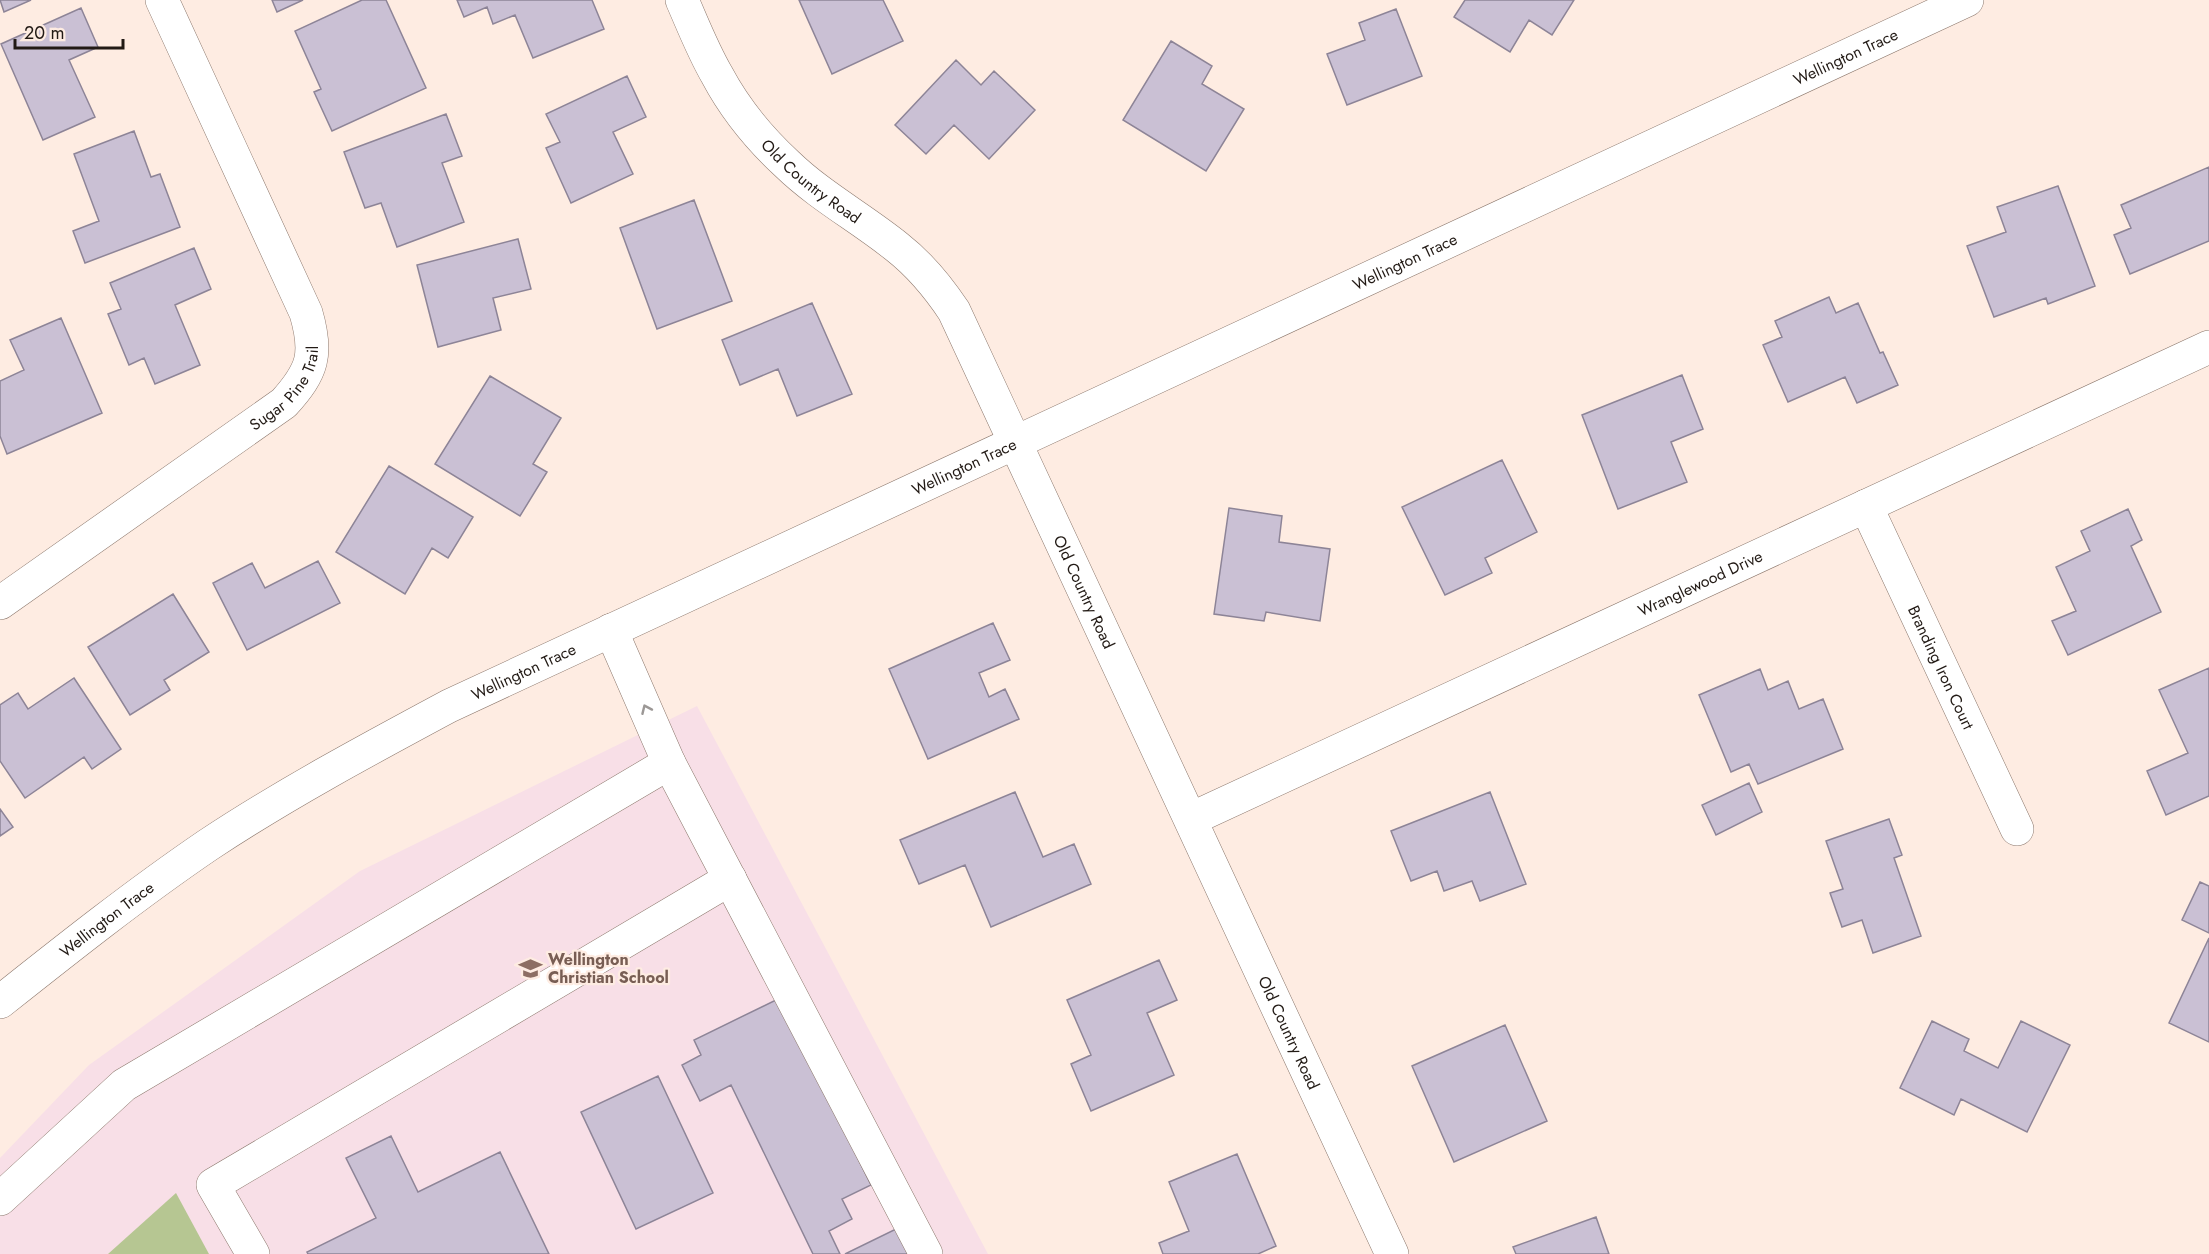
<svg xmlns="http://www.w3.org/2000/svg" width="2209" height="1254" viewBox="0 0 2209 1254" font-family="Jost,sans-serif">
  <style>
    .education { fill: #f8dfe7 }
    .green { fill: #b6c692 }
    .building { fill: #cac0d4; stroke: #8d8497; stroke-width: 1.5 }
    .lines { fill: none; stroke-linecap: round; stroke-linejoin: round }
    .minor-casing { stroke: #8c786d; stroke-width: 34 }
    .minor { stroke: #fff; stroke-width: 33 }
    .oneway { stroke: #9c9896 }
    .labels { text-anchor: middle; stroke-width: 4.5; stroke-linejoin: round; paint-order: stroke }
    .street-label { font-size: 16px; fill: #221a15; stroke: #feece2 }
    .education-label { font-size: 16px; font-weight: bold; fill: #785e54; stroke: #feece2; text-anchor: start }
  </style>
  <rect width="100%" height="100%" fill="#feece2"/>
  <path class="education" d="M697 706 988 1254H0V1158L89 1065 360 871Z"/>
  <path class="green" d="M176 1193 209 1254H108Z"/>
  <path class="building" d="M0 0H31L4 12Z
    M272 0H303L277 12Z
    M362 0H386L426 88 332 131 314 92 321 89 295 31Z
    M457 0H592L604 29 533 58 515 15 493 24 487 7 464 17Z
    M799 0H883L903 41 832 74Z
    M1465 0H1574L1552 35 1529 20 1510 52 1454 17Z
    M81 8 98 47 69 60 95 117 43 140 1 44Z
    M1396 9 1422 76 1347 105 1327 54 1365 40 1359 23Z
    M1171 41 1212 66 1202 84 1244 109 1206 171 1123 120Z
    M956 60 981 85 994 71 1035 110 989 159 954 125 926 154 895 125Z
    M627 76 646 117 613 132 633 174 571 203 546 148 560 142 546 114Z
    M446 114 462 156 442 163 464 222 397 247 381 203 365 208 344 152Z
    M134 131 151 177 160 174 180 227 85 263 73 231 99 221 74 154Z
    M2209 167V241L2130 274 2114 235 2131 228 2121 205Z
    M2058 186 2095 286 2048 304 2046 298 1994 317 1967 246 2006 232 1997 207Z
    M694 200 732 301 657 329 620 228Z
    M518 239 531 289 493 298 501 330 438 347 417 265Z
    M194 248 211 289 175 305 200 365 155 384 144 358 129 365 108 314 121 309 110 283Z
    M1829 297 1836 313 1858 303 1880 353 1883 352 1898 385 1857 403 1845 377 1788 402 1763 345 1782 337 1775 321Z
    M812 303 852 394 797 416 778 369 740 385 722 340Z
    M61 318 102 413 7 454 0 436V381L24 370 10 340Z
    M1682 375 1703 429 1671 442 1687 482 1618 509 1582 415Z
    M490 376 561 418 533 464 547 472 520 516 435 464Z
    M1502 460 1537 532 1485 558 1492 573 1445 595 1402 507Z
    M389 466 473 517 448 558 432 548 405 594 336 552Z
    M1229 508 1282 516 1279 542 1330 549 1320 621 1266 612 1264 621 1214 614Z
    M2128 509 2142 540 2131 546 2161 612 2068 655 2052 621 2076 611 2056 567 2090 551 2081 531Z
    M318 561 340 603 247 650 213 583 252 563 265 588Z
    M173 594 209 652 164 680 170 690 130 715 88 647Z
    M993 623 1010 660 979 673 989 697 1005 689 1019 719 928 759 889 669Z
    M2209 668V796L2166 815 2147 771 2188 753 2159 690Z
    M1760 669 1768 690 1788 681 1799 709 1823 699 1843 749 1758 784 1749 764 1731 772 1699 695Z
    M74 678 121 749 92 769 84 757 25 798 0 761V705L18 693 28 709Z
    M1749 783 1762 812 1716 835 1702 805Z
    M1015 792 1043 857 1074 844 1091 884 991 927 965 865 919 884 900 840Z
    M1490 792 1526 884 1480 901 1472 881 1444 891 1437 871 1411 881 1391 831Z
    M0 809 13 827 0 836Z
    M1889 819 1902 855 1894 858 1921 936 1873 953 1862 920 1842 927 1830 893 1843 889 1826 841Z
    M2200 882 2209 886V933L2182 920Z
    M2209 938V1042L2169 1023Z
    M1159 960 1177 1000 1147 1013 1174 1075 1091 1111 1071 1064 1091 1055 1067 1000Z
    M780 998 871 1185 842 1199 852 1219 829 1231 840 1254H813L731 1085 700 1101 682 1065 701 1055 694 1040Z
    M1932 1021 1969 1039 1964 1051 1998 1068 2021 1021 2070 1045 2027 1132 1961 1099 1954 1115 1900 1088Z
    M1505 1025 1547 1121 1454 1162 1412 1066Z
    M658 1076 713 1193 636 1229 581 1112Z
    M391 1136 418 1192 500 1152 549 1254H308L307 1252 376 1218 346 1158Z
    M1237 1154 1276 1246 1258 1254H1163L1159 1243 1189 1231 1169 1182Z
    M1596 1217 1609 1254H1516L1513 1247Z
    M896 1229 908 1254H845Z"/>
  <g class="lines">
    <defs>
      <g id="minor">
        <path id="s1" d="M682 0C693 25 703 51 717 75 734 107 760 139 787 164 820 196 861 218 897 247 920 265 938 287 954 311L1392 1254"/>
        <path id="s2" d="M1866 506 2017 829"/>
        <path id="s3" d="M0 603 284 403C313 371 318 354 306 313L162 0"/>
        <path d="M611 630 669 763 926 1254"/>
        <path id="s4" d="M1191 819 2209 347"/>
        <path id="s5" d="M0 1002C68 948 136 894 208 845 285 794 367 750 449 706L1967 0"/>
        <path d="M0 1199 124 1085 669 763"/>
        <path d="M253 1254 213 1185 730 879"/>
      </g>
    </defs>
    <use href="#minor" class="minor-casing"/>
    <use href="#minor" class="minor"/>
  </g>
  <defs><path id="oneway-chevron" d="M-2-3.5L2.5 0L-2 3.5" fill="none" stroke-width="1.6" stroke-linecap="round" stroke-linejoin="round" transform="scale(1.5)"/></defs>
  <use class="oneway" href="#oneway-chevron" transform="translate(646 709) rotate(-114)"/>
  <defs>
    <symbol id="school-bare" viewBox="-9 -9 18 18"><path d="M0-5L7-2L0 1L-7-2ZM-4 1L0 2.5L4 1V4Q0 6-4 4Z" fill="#8d6e63" stroke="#feece2" stroke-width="2.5" paint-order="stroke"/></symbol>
  </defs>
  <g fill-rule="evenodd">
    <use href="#school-bare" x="514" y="952" width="33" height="33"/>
  </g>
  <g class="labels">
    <g class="street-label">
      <text dy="6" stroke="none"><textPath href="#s5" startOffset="2079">Wellington Trace</textPath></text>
      <text dy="6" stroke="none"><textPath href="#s1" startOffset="226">Old Country Road</textPath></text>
      <text dy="6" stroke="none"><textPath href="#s5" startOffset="1593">Wellington Trace</textPath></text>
      <text dy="6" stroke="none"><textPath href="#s3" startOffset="360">Sugar Pine Trail</textPath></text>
      <text dy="6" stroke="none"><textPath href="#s5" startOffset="1107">Wellington Trace</textPath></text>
      <text dy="6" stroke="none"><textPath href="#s4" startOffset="561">Wranglewood Drive</textPath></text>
      <text dy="6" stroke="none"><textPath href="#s1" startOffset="730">Old Country Road</textPath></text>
      <text dy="6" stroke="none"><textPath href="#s2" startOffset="178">Branding Iron Court</textPath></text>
      <text dy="6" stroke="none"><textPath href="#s5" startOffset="621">Wellington Trace</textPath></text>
      <text dy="6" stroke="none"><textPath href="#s5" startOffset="135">Wellington Trace</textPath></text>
      <text dy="6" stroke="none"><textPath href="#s1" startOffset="1216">Old Country Road</textPath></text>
    </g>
    <g class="education-label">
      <text x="548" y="965">Wellington<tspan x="548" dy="18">Christian School</tspan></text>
    </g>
  </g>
  <path d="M15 39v9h108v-9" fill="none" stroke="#221a15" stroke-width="3"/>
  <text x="24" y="39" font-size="18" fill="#221a15" stroke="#feece2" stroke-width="4.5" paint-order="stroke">20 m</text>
</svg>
